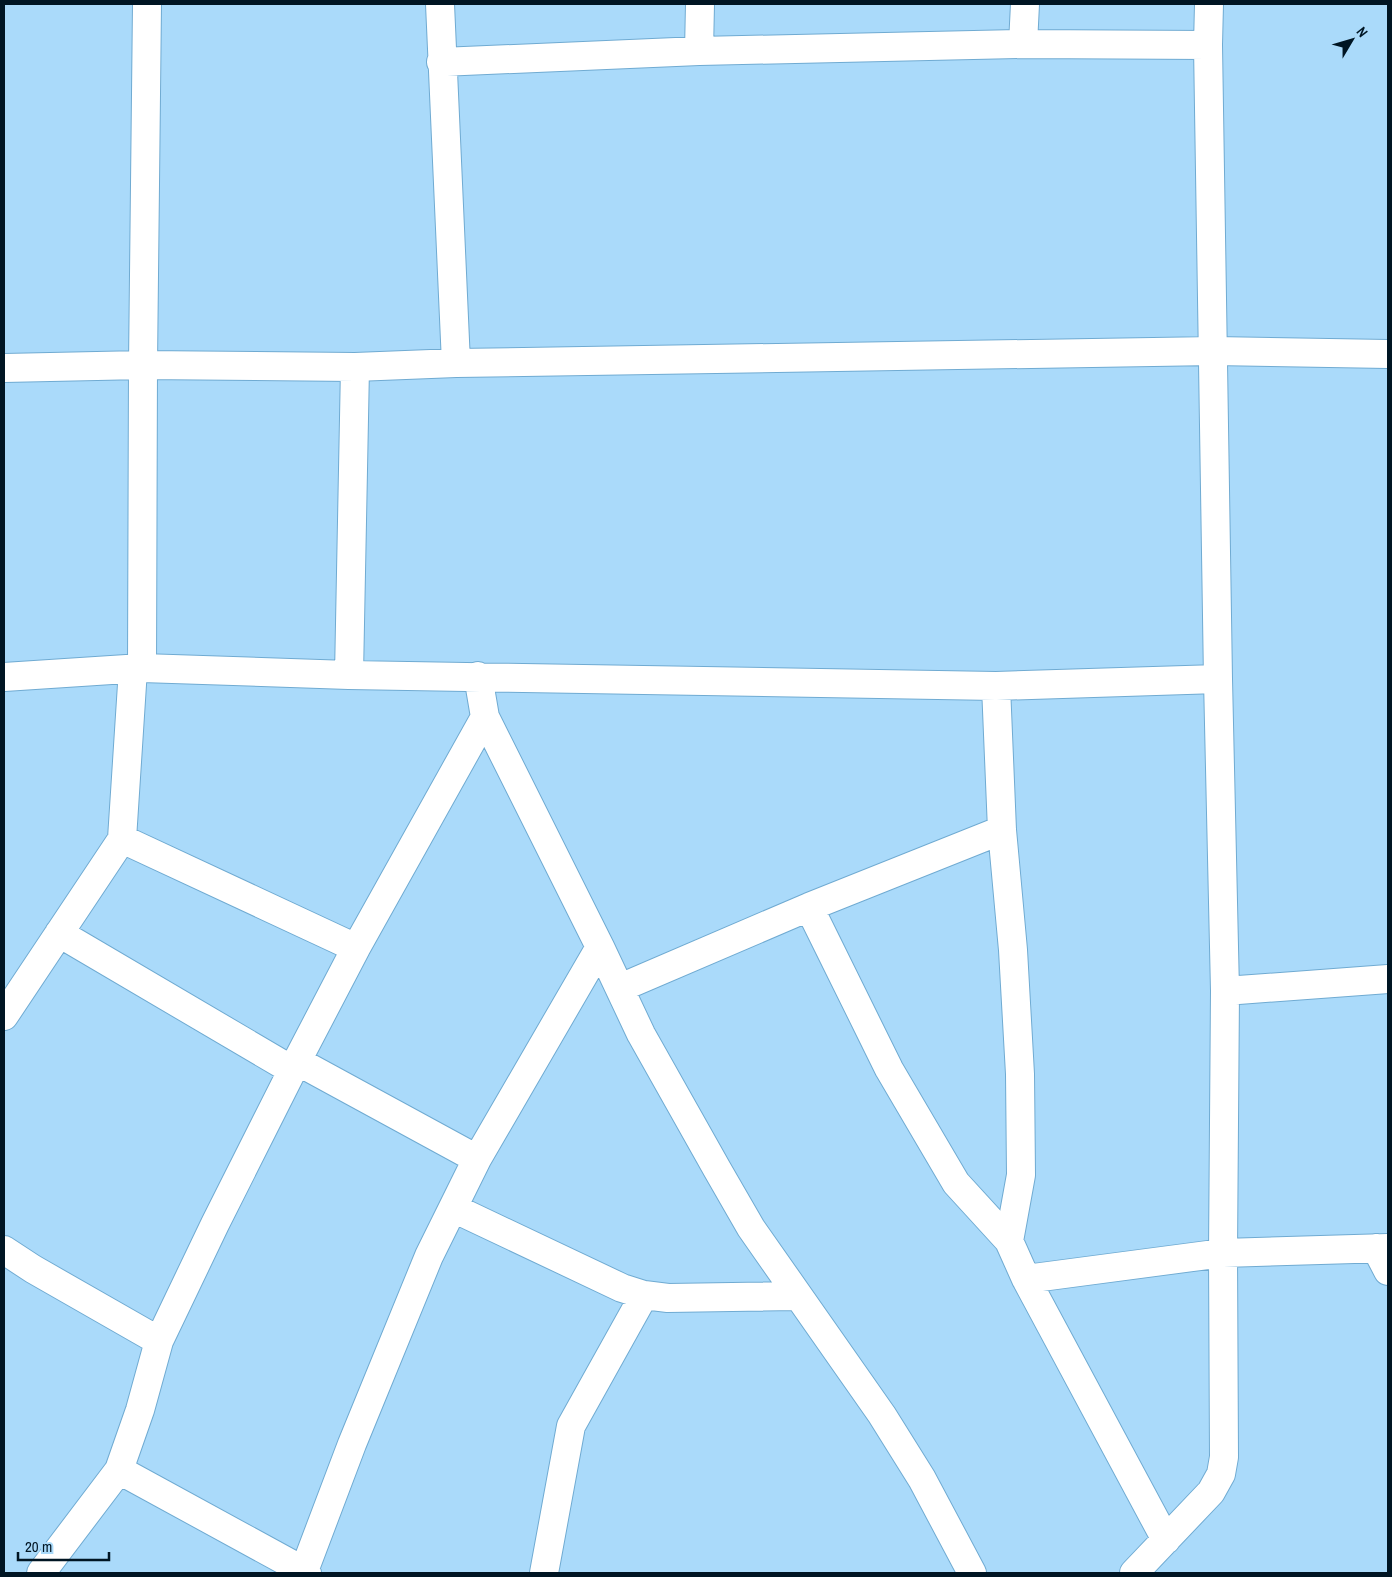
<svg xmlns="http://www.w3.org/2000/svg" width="1392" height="1577" viewBox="0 0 1392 1577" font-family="'Archivo Narrow',sans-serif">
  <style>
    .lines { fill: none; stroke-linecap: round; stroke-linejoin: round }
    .minor-casing { stroke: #70abd2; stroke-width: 30 }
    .minor { stroke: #fff; stroke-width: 28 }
  </style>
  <rect width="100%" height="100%" fill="#aadafa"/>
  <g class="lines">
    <defs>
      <path id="minor" d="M440 4 456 363
        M1023 44 1025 4
        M699 51 700 4
        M441 62 699 51 1023 44 1208 45
        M4 368 143 365 355 367 456 363 1214 351 1388 354
        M142 668 143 365 147 4
        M349 675 355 367
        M4 677 142 668 349 675 996 686 1218 679
        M996 686 1002 830 1013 950 1020 1074 1021 1175 1009 1241
        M485 717 600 947 641 1034 717 1169 751 1228 882 1415 922 1479 972 1573
        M122 839 356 948
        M809 907 889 1069 956 1183 1009 1241 1026 1279 1166 1540
        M59 933 292 1070
        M620 988 809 907 1002 830
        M1225 991 1388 979
        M4 1016 122 839 133 669
        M297 1061 477 1159
        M453 1208 622 1288 644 1295 668 1298 797 1296
        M1376 1248 1388 1271
        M4 1250 33 1269 159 1341
        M1026 1279 1223 1253 1388 1248
        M119 1470 304 1571
        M41 1573 119 1470 140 1410 159 1341 215 1224 297 1061 356 948 485 717 478 676
        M307 1573 304 1571 352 1444 429 1256 477 1159 600 947
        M544 1573 571 1426 644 1295
        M1134 1573 1211 1492 1221 1474 1224 1457 1223 1253 1225 991 1218 679 1208 45 1209 4"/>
    </defs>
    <use href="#minor" class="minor-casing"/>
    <use href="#minor" class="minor"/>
  </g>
  <rect width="1392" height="1577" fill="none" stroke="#001523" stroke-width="10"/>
  <g transform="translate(1352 40) rotate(52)" stroke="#aadafa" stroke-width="4" paint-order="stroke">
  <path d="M0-4L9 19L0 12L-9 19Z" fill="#001523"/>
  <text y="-8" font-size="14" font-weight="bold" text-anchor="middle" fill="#001523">N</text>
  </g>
  <path d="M18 1552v8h91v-8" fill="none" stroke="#001523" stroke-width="2.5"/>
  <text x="25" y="1552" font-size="15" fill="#001523" stroke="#aadafa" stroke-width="4" paint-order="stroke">20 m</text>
</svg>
